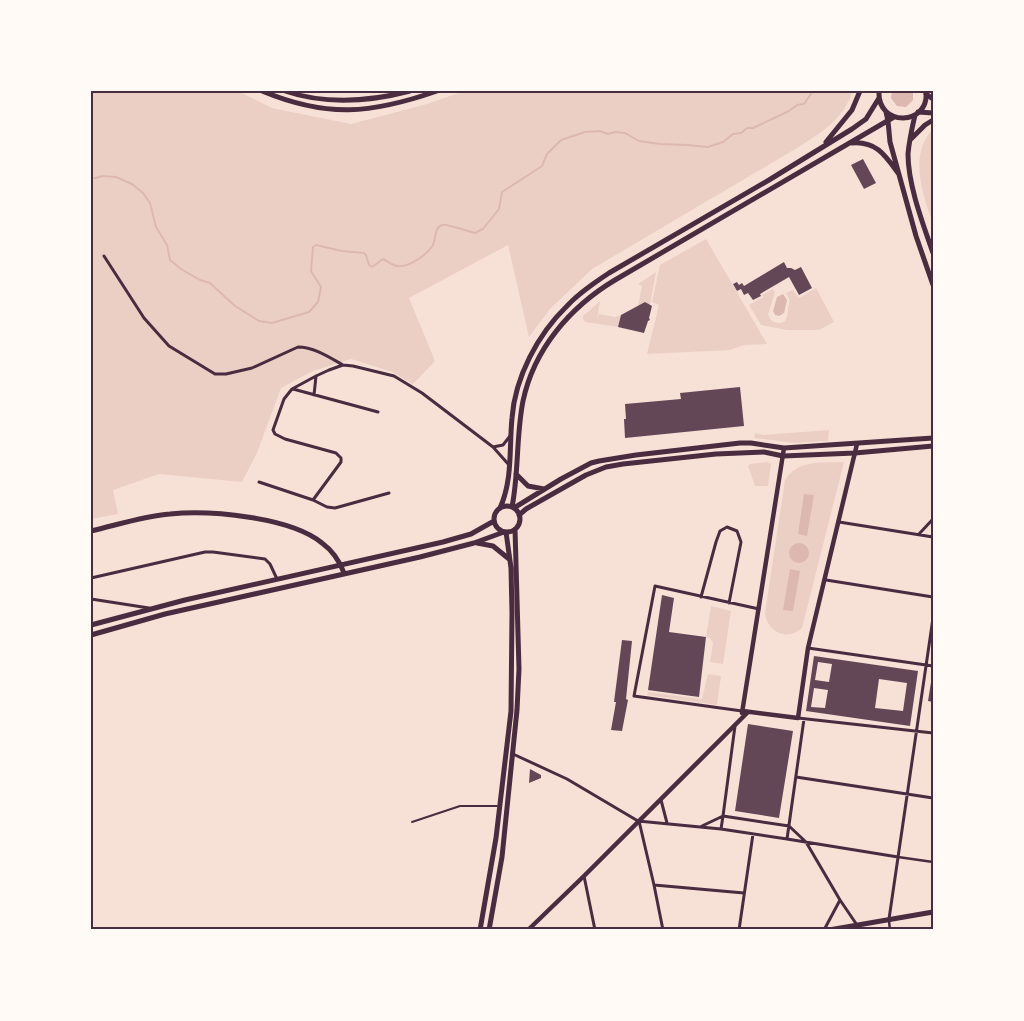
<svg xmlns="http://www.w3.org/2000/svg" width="1024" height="1021" viewBox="0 0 1024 1021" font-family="'Exo 2',sans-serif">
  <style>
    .green { fill: #ebcfc5 }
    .water { fill: #dcb8b0 }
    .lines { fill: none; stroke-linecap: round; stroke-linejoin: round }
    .stream { stroke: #dcb8b0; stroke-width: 2 }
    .building { fill: #644757; fill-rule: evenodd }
    .service { stroke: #4a2c40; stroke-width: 2 }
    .pedestrian { stroke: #4a2c40; stroke-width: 2.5 }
    .minor { stroke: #4a2c40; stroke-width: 3 }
    .tertiary { stroke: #4a2c40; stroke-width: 4.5 }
    .secondary { stroke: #4a2c40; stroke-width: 5 }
    .primary { stroke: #4a2c40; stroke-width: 5 }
    .neatline { fill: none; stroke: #4a2c40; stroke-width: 2 }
  </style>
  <rect width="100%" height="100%" fill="#f7e1d7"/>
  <path class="green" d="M91 91H238L272 108 351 124 427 104 464 91H853C842 121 822 132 797 148L592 269 550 309 529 337 508 245 409 298 435 361 413 384 392 372 351 359 313 371 281 388 257 453 242 482 159 474 113 490 118 514 91 519Z
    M933 129V224C923 195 908 155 933 129Z
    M706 239 767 344 744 345 730 350 647 354 659 305 652 302 660 265Z
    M656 272 650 305 645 302 638 306 642 286 638 284Z
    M816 288 834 322 819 330H787L761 325 749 305 763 297 762 295 773 289 775 292 768 315 772 321C791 329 786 311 790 300L786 293 793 290 799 298Z
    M600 301 597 320 599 314 615 317 621 315 618 327 585 322 582 317Z
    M829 430 828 441 794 443 754 438 755 433 763 435Z
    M768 462 771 464 768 486H755L748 466 750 464Z
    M844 462 802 628C799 630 795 633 791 634 778 637 766 626 765 613L785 480C798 459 823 463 844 462Z
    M711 606 731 611 723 664 710 662 713 643 710 638 706 637Z
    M708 674 721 676 717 705 647 695 648 692 702 699Z"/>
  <path class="water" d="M892 91H913V100L906 107 897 106 891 98Z
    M783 294 787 300 784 313 779 316 775 315 773 311 777 297Z
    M804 494 814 495 807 536 798 534Z
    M789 553a10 10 0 1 1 20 0a10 10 0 1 1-20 0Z
    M790 569 800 571 793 611 783 610Z"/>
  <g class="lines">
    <path class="stream" d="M91 179 103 176 116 177 132 184 143 193 150 203 156 227 167 245 170 260 181 269 200 280 210 283 235 306 259 321 272 323 309 312 318 302 321 287 311 271 313 247 316 245 342 251 364 253 366 255 369 265 372 267 383 259C387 261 392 265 397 266 408 268 427 255 433 245 436 239 434 228 442 225 445 223 469 232 475 233L483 229 499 209 502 192 542 166 547 154 561 140 585 132 600 131 608 134 615 132 625 133 639 141 660 144 687 145 708 147 723 142 733 134 741 133 747 128H753L789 111 797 105 804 104 813 91"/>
  </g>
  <path class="building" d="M863 159 876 183 864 189 851 165Z
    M784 262 787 268H791L795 270 801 267 812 288 799 295 789 277 760 294 761 296 753 300 748 293 744 295 741 289 737 291 733 284 737 282 739 285 742 283 744 286Z
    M645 302 652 306 649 318 650 320 648 321 644 333 618 327 621 315Z
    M740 387 744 426 625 438 624 419H626L625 404 681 399 680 393Z
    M662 595 674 598 669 632 706 637 699 697 648 690Z
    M622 640 632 641 626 699 628 700 622 731 611 730 616 702H614Z
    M814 656 918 671 910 726 806 711ZM818 662 832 664 829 682 815 680ZM879 679 907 683 903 711 875 708ZM814 688 828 690 825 708 811 707Z
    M932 676 933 677V702L928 701Z
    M748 724 793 731 779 818 735 811Z
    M530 769 541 775V778L529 783Z"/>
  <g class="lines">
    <path class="service" d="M412 822 460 806H497"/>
    <path class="pedestrian" d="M898 857 933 862
      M889 921 890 930"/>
    <path class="minor" d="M104 256 144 318 169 346 215 374H226L252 368 298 347C314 347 329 357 343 365
      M293 389 378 412
      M314 395 316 376
      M493 447 503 445 510 436
      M259 482 313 500 341 462V458L336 453 285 439 275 434 273 430 284 399 292 389 316 376 329 370 343 365 353 366 394 376 422 393 493 447 509 465
      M313 500 327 507 335 508 389 493
      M839 522 933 537
      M919 534 933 519
      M91 578 205 552H213L265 559 270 564 277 579
      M826 580 933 597
      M701 597 716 542 720 531 727 527 737 531 741 542 729 603
      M91 599 149 608
      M808 648 933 666
      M742 711 634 696 655 586 759 609
      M798 718 933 733
      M513 754 567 779 638 821 721 829
      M796 777 933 798
      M661 800 667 823
      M639 821 654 885 663 930
      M702 826 723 816 735 726
      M789 826 723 816 721 829 787 839 804 719
      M789 826 806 842 840 900 857 925
      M787 839 898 857
      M584 876 595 930
      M654 885 744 893
      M889 919 933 618
      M739 930 753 834
      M824 930 840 900"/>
    <path class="tertiary" d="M743 711 798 718 808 648 857 444
      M742 713 784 448
      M528 930 584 876 748 712"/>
    <path class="secondary" d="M262 91C327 118 371 114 437 91
      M285 91C326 105 368 102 410 91
      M926 94 933 99
      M918 112 933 113
      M91 531C117 525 144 516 170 514 210 510 290 517 322 543 333 551 340 562 344 573
      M829 930 933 912"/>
    <path class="primary" d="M879 91C877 128 930 126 926 91
      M886 112 888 121 890 142 916 236 933 285
      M915 115C912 128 909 141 908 154 908 185 923 224 933 253
      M910 140 925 125 933 120
      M826 142 852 110 860 91
      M852 143C876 141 885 155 898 173
      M516 474 528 486 544 489
      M494 519a13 13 0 1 1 26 0a13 13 0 1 1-26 0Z
      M512 507C519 472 516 436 523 401 534 349 570 307 615 280L894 117
      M500 508C513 479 509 448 512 418 515 377 538 334 567 306 579 293 594 283 609 273L769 180 852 129 866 119 879 98
      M514 508 561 479 591 463 599 461 636 455 740 443H751L784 448 933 438
      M519 515 526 509 586 475 606 467 623 464 716 454 764 452 783 456 855 453 933 446
      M477 543 493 546 509 559
      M91 625 185 600 443 542 471 534 494 521
      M91 635 165 614 420 557 474 543 504 532
      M480 930 496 838 511 711 512 613 511 568 506 532
      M489 930 502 857 517 710 519 669 515 529"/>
  </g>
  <rect width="1024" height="1021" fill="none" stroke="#fffaf5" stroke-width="185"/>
  <rect x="92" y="92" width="840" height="836" class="neatline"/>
</svg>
